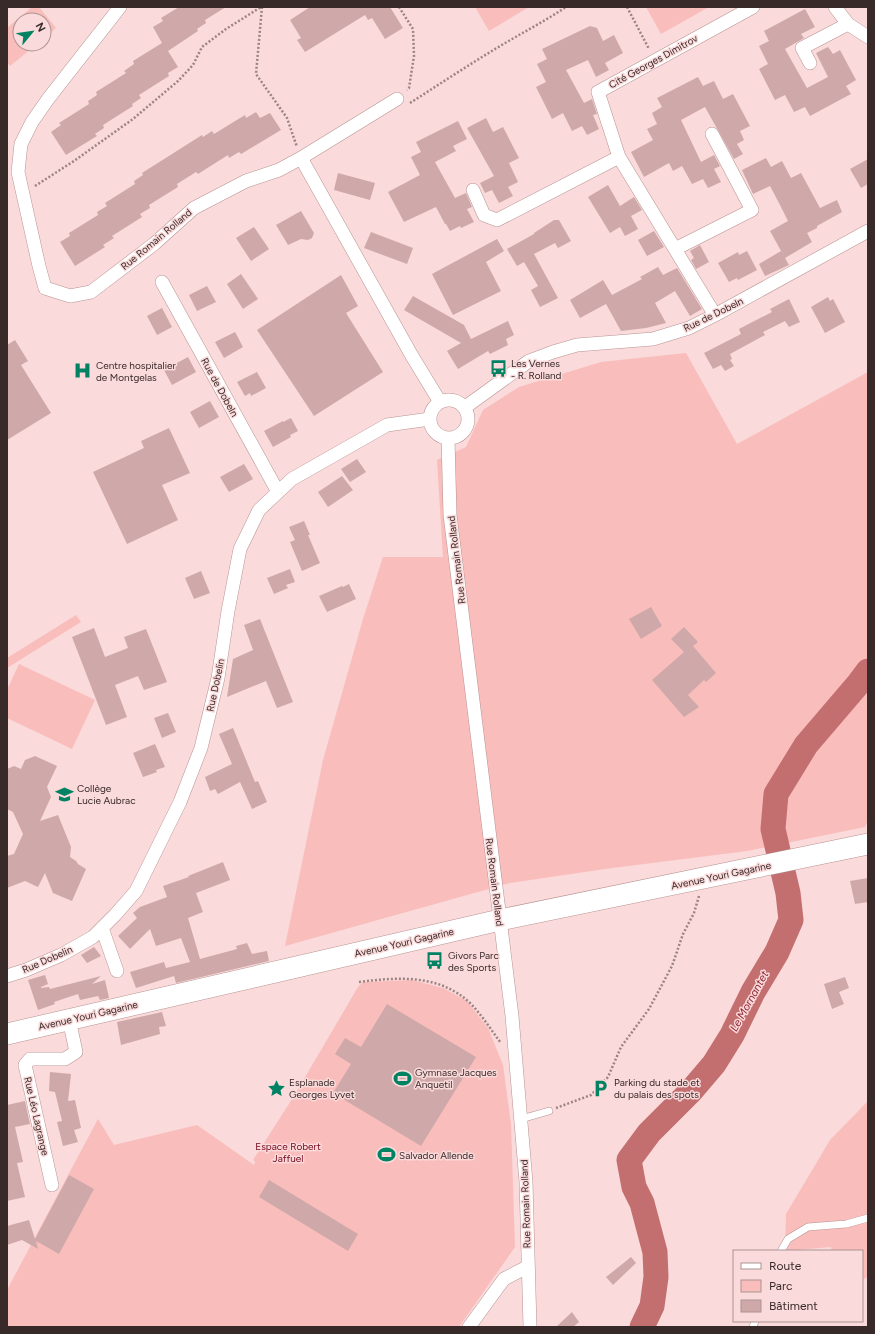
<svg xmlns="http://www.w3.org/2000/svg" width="875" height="1334" viewBox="0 0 875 1334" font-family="Figtree,sans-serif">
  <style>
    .green { fill: #f9bdbc }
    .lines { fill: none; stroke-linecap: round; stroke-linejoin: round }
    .river { stroke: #c36f70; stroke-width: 25 }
    .building { fill: #cfa9a9 }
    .lane-casing { stroke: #b89392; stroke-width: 8 }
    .street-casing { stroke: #b89392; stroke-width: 14 }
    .primary-casing { stroke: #b89392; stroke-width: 22 }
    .path { stroke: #9b8483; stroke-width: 2.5; stroke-dasharray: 2 2; stroke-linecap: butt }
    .lane { stroke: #fff; stroke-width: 7 }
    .street { stroke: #fff; stroke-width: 13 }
    .primary { stroke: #fff; stroke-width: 21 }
    .labels { text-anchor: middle; stroke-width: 3; stroke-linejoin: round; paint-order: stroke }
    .street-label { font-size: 10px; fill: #382a29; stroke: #fadada }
    .poi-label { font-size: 10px; fill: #382a29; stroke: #fadada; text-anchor: start }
    .park-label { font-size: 10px; fill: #74071d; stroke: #fadada }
    .water-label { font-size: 11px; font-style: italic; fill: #8b242f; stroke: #fadada }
  </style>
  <rect width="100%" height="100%" fill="#fadada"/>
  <path class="green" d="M32 7H39L56 28 44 38V20H20V44H37L10 66 7 62V28Z
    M475 7H529L489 31Z
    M646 7H709L661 34Z
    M686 353 737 444 868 372V820L865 827 747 851 605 869 510 883 285 946 323 760 363 619 383 557H443L437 460 466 447 483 410 519 387 601 362Z
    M76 615 81 622 7 668V658Z
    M19 664 95 700 72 749 7 718V690Z
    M412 980 443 988 467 1001 488 1028 503 1065 511 1124 515 1247 459 1327H7V1290L98 1119 114 1145 197 1125 254 1165 255 1162 253 1160 294 1096 358 987 363 982Z
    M868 1101V1277L862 1280V1251H832L831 1247 785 1251 786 1214 830 1140Z"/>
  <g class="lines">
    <path class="river" d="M642 1327 652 1306 656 1277 655 1252 642 1203 634 1187 629 1160 649 1133 691 1091 714 1064 732 1035 753 992 777 952 791 920 788 893 773 829 776 794 806 745 859 683 868 671"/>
  </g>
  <path class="building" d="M179 7H226L205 20 206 23 197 29 198 31 168 51 178 67 168 73 169 76 139 95 141 98 132 104 133 106 103 125 104 128 95 134 97 136 66 155 51 132 61 125 59 123 89 104 88 101 97 95 96 92 126 73 124 71 134 64 133 61 162 43 153 27 163 21 161 18Z
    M310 7H390L403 28 385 39 372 18 368 20 365 15 305 52 297 40 301 38 290 20Z
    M805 9 815 27 801 34 804 38 785 49 807 88 828 77 816 53 828 47 833 54 840 50 856 80 846 86 851 94 810 116 805 107 794 112 785 95 775 100 759 69 768 64 759 46 769 41 764 31Z
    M590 26 597 28 603 41 614 35 623 53 605 63 609 70 596 77 588 60 566 70 584 103 592 99 597 114 593 115 599 129 587 135 582 126 572 131 563 113 552 119 536 87 546 82 537 64 547 59 542 49Z
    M698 77 703 86 714 81 723 99 733 94 750 126 740 131 744 140 737 144 743 154 734 159 705 107 681 120 701 162 714 155 720 166 714 169 721 182 708 188 703 179 692 184 682 166 673 171 669 163 644 177 631 152 653 140 647 129 657 124 652 113 662 107 657 98Z
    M256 112 260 118 270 113 281 130 241 154 239 152 229 158 228 155 198 174 196 172 177 184 178 187 149 205 150 208 140 214 142 217 112 236 114 238 103 245 105 247 75 266 60 242 70 236 69 233 98 215 97 212 107 206 105 203 135 184 134 181 143 175 142 173 202 135 203 137 212 131 214 134 245 115 246 118Z
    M486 118 493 132 503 127 519 158 509 163 518 182 508 187 513 196 499 203 492 190 485 193 480 183 494 176 467 128Z
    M458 121 467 139 453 146 456 151 435 162 455 198 466 193 472 207 467 209 474 222 461 228 460 226 450 231 446 224H445L436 207 404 222 388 192 420 175 411 157 421 152 416 142Z
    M766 158 771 167 782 161 791 178 801 173 820 208 837 200 842 212 817 226V228L807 233 812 242 785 258 770 231 788 221 780 205 770 186 753 194 742 170Z
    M868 159V184L861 188 850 169Z
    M338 173 375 183 370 200 334 190Z
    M608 185 620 206 634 197 642 210 631 216 638 229 625 236 620 227 610 233 588 197Z
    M301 211 314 233 312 238 308 240 301 239 288 245 276 225Z
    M554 220H559L571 241 558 248 555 243 534 254 558 298 540 307 531 290 538 286 524 262 517 266 507 249 534 234V233Z
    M254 227 269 249 251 261 236 238Z
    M654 231 664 247 647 256 638 240Z
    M371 232 413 248 407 264 364 248Z
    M497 239 504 251 486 262 501 291 453 315 432 274Z
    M700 245 709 262 696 269 691 260 694 258 690 251Z
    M747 251 757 270 738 280 737 278 729 282 718 263 738 252 739 255Z
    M781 251 789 265 765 276 759 264Z
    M658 267 663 275 677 268 702 309 690 316 675 291 655 303 666 323 646 328 621 331 606 304 580 318 570 300 603 280 612 295 642 279 640 277Z
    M241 274 258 299 243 309 227 284Z
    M341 275 358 306 346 313 383 372 314 416 257 330Z
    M207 286 216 302 197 311 189 295Z
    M413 296 464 325 471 339 508 321 514 335 506 339 508 345 490 354 488 351 458 369 447 351 461 343 404 310Z
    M828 297 830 301 833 299 845 322 825 333 811 307Z
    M789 299 800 322 789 327 785 321 763 332 765 335 730 354 732 359 730 360 734 366 725 371 721 365 713 369 704 353 741 334 739 329 772 312 770 309Z
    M162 308 172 327 157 335 147 316Z
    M235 332 243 347 224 358 215 342Z
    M15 340 28 361 21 365 51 413 7 440V345Z
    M188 357 196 372 172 385 164 370Z
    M257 372 266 388 251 396 250 393 245 396 237 382Z
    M210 401 219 417 199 428 190 412Z
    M291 418 298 431 290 435 291 437 273 447 264 431 283 421V422Z
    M169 428 190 473 162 485 178 520 127 544 93 472 144 448 141 441Z
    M357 459 366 472 350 482 341 469Z
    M244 464 253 479 229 492 220 477Z
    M342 476 353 490 328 507 318 492Z
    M304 521 310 535H308L320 563 302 571 290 542 295 540 289 527Z
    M290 569 295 582 286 585 288 588 274 594 267 578Z
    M201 571 210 593 194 599 185 578Z
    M349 584 356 599 327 612 319 596 342 586 343 587Z
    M651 607 662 626 641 639 629 619Z
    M260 619 293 702 277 708 266 681 227 697 233 659 253 650 244 625Z
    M684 627 698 642 693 646 716 673 706 682 704 680 688 695 699 707 684 717 652 680 684 652 671 639Z
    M94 628 105 657 128 648 124 637 146 629 167 682 144 690 138 676 115 685 127 717 106 725 72 637Z
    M168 713 176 732 162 738 154 718Z
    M233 728 255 782 258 781 267 802 252 809 240 782 218 794 215 789 210 791 205 777 232 764 219 734Z
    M155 744 165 767 156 770 157 772 143 777 133 753Z
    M35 756 57 766 47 787 51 797 40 821 58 815 71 847 70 857 76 861 78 864 86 869 72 901 53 893 45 873 38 887 25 881 7 888V856L14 854 23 834 13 812 7 809V769L14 766 21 769 25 760Z
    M223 862 230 880 196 893 203 912 188 918 200 959 237 949 236 946 247 943 252 954 267 951 269 961 176 983 174 976 136 988 130 972 164 962 166 968 190 962 181 938 156 946 150 929 130 949 118 936 137 918 133 913 140 907 167 897 163 886 189 877 188 876Z
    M868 878V902L855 904 850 881Z
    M94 947 101 956 87 963 81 955Z
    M45 975 48 984 41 987V988L49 987 50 989 101 976 92 984 105 980 109 998 100 1000 98 996 80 1000 78 994 54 1002 55 1004 38 1010 28 980Z
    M845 977 849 988 839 992 844 1004 832 1009 824 984Z
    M387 1004 476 1057 421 1146 333 1093 351 1064 335 1054 345 1038 361 1047Z
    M162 1012 166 1026 159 1027 160 1034 121 1045 117 1022Z
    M50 1072 71 1074 68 1101 75 1100 81 1128 74 1130 78 1142 63 1146 57 1122 62 1121 55 1092 49 1091Z
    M25 1101 30 1124 15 1127 23 1162 17 1163 25 1197 7 1201V1105Z
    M69 1175 94 1189 59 1254 36 1241 38 1249 22 1240 7 1245V1226L29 1220 35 1239Z
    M269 1180 358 1234 348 1251 259 1197Z
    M631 1257 636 1263 613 1285 606 1277Z
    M572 1312 579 1322 573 1327H556Z"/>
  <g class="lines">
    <defs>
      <path id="lane" d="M521 1119 549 1111
        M781 1251 788 1239 808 1227 846 1224 868 1218
        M753 1327 755 1321"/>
      <path id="street" d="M120 7 48 99 32 122 21 144 18 172 39 266 45 288 70 296 91 292 154 244 194 208 246 181 279 170 301 158 412 356 440 402
        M835 7 848 24 868 37
        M810 63 802 48 848 24
        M619 157 715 315
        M301 158 397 99
        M473 190 484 215 497 220 619 157 598 92 753 7
        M675 249 752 210 712 134
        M162 282 278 492
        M430 419a19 19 0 1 1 38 0a19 19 0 1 1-38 0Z
        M464 408 529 361 553 352 577 345 653 339 689 328 715 315 868 231
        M448 438 450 515 512 1016 526 1182 530 1327
        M102 928 117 971
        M7 976 26 970 61 955 93 937 115 915 136 891 180 802 201 748 218 678 228 611 240 549 259 510 292 479 387 425 430 419
        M52 1185 25 1065 30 1059H65L76 1052 69 1019
        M469 1327 504 1279 527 1267"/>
      <path id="primary" d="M7 1034 500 920 868 844"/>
    </defs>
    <use href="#lane" class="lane-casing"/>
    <use href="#street" class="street-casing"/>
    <use href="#primary" class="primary-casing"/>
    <path class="path" d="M262 7 256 74 287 118 297 147
      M399 7 413 29 414 56 409 88 407 90
      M627 7 649 49
      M410 103C446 80 482 56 519 35 535 26 551 17 566 7
      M35 186 74 161 133 119 178 81 193 65 202 47 226 29 261 7
      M359 982C399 977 439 974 470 1003 482 1015 491 1030 501 1043
      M556 1108 591 1095 608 1077 621 1047 649 1009 672 966 683 934 694 913 699 896"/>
    <use href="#lane" class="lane"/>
    <use href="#street" class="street"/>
    <use href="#primary" class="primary"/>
  </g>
  <defs>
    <symbol id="bus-bare" viewBox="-9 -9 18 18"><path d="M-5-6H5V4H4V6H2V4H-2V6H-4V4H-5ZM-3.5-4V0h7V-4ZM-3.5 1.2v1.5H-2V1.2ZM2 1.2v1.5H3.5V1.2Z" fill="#008263" stroke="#fadada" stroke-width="2.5" paint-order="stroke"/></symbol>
    <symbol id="hospital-bare" viewBox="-9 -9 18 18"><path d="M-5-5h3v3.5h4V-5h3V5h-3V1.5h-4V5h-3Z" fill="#008263" stroke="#fadada" stroke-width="2.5" paint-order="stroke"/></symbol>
    <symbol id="school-bare" viewBox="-9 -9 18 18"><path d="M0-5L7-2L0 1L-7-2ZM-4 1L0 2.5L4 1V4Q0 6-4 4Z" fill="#008263" stroke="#fadada" stroke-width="2.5" paint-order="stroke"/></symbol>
    <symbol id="stadium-bare" viewBox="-9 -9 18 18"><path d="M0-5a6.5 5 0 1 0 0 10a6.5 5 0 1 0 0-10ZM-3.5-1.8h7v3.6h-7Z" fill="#008263" stroke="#fadada" stroke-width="2.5" paint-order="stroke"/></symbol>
    <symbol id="sight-bare" viewBox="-9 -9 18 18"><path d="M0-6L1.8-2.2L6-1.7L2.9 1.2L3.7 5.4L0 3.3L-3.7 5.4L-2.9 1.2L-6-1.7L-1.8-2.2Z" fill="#008263" stroke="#fadada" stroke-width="2.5" paint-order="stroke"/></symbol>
    <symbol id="parking-bare" viewBox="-9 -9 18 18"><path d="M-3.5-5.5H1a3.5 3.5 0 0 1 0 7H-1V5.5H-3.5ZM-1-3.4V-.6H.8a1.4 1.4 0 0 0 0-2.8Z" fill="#008263" stroke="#fadada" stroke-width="2.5" paint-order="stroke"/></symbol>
  </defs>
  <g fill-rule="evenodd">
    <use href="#bus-bare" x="486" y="356" width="25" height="25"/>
    <use href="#hospital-bare" x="70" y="358" width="25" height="25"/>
    <use href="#school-bare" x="52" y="782" width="25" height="25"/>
    <use href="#bus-bare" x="422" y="948" width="25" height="25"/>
    <use href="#stadium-bare" x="390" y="1066" width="25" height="25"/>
    <use href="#sight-bare" x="264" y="1076" width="25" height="25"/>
    <use href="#parking-bare" x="588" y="1076" width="25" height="25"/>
    <use href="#stadium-bare" x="374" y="1142" width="25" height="25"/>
  </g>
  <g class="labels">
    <g class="street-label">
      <text transform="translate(653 61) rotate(-29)" y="4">Cité Georges Dimitrov</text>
      <text transform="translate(156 239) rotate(-40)" y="4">Rue Romain Rolland</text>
      <text transform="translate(713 314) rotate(-26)" y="4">Rue de Dobeln</text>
      <text transform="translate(220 387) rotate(61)" y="4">Rue de Dobeln</text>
      <text transform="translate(456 560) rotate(-97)" y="4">Rue Romain Rolland</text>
      <text transform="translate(215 685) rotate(-78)" y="4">Rue Dobelin</text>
      <text transform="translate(721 875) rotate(-12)" y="4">Avenue Youri Gagarine</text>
      <text transform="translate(495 882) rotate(83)" y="4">Rue Romain Rolland</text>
      <text transform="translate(404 942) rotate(-13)" y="4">Avenue Youri Gagarine</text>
      <text transform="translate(47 959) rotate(-24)" y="4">Rue Dobelin</text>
      <text transform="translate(88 1015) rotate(-13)" y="4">Avenue Youri Gagarine</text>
      <text transform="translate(37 1116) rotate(77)" y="4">Rue Léo Lagrange</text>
      <text transform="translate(525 1204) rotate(-92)" y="4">Rue Romain Rolland</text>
    </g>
    <g class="poi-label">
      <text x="511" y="367">Les Vernes<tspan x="511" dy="12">- R. Rolland</tspan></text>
      <text x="96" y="369">Centre hospitalier<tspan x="96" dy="12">de Montgelas</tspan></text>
      <text x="77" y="792">Collège<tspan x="77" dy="12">Lucie Aubrac</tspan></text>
      <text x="448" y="959">Givors Parc<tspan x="448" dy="12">des Sports</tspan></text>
      <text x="415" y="1076">Gymnase Jacques<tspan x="415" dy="12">Anquetil</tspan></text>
      <text x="289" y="1086">Esplanade<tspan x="289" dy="12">Georges Lyvet</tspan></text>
      <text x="614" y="1086">Parking du stade et<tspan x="614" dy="12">du palais des spots</tspan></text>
      <text x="399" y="1159">Salvador Allende</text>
    </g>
    <g class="park-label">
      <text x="288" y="1150">Espace Robert<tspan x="288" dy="12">Jaffuel</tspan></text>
    </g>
    <g class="water-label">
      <text transform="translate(749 1001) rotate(-61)" y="4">Le Mornantet</text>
    </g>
  </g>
  <rect width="875" height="1334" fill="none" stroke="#382a29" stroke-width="16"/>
  <rect x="733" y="1250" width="130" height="72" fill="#fadada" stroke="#ac9493"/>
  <rect x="741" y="1263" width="20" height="6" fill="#ffffff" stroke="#ac9493"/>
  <text x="769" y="1270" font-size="12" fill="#382a29">Route</text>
  <rect x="741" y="1280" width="20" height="12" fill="#f9bdbc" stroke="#ac9493"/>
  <text x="769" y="1290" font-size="12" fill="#382a29">Parc</text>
  <rect x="741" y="1300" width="20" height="12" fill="#cfa9a9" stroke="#ac9493"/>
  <text x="769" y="1310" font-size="12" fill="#382a29">Bâtiment</text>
  <g transform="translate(32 32) rotate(61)"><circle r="19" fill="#fadada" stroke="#ac9493"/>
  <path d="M0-3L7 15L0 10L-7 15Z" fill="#008263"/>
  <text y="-6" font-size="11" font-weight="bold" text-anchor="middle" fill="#382a29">N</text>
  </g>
</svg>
